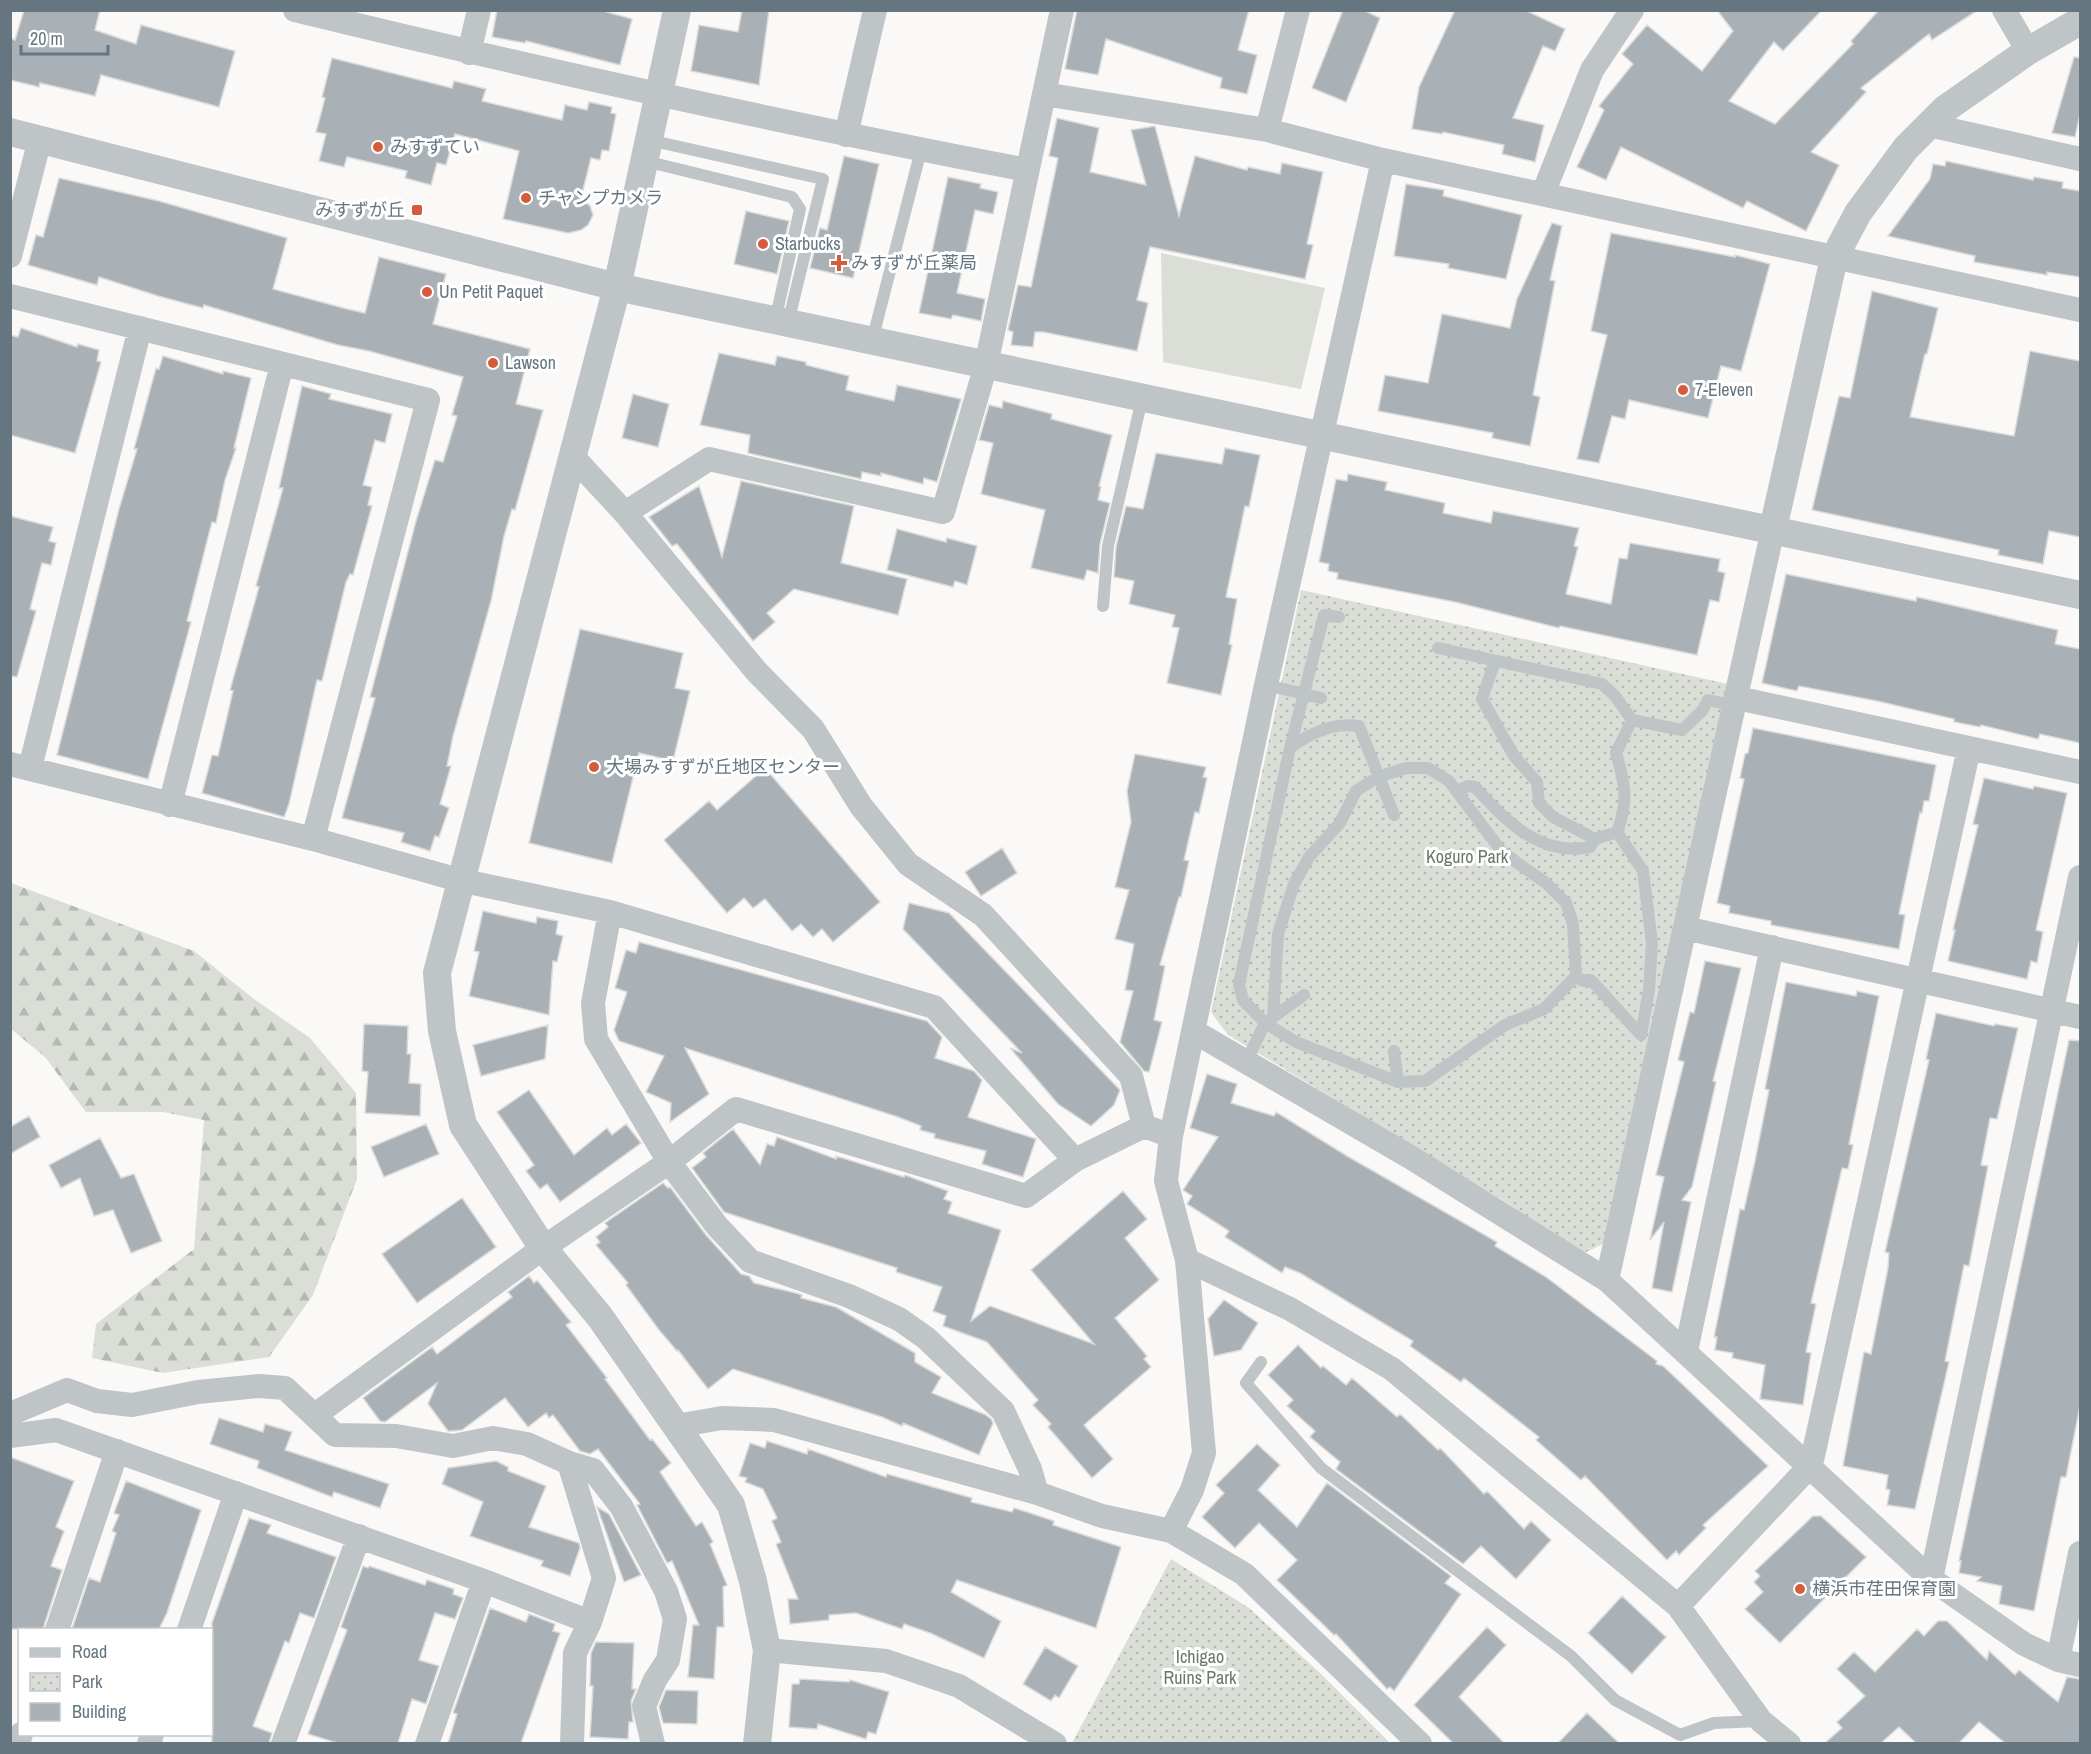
<svg xmlns="http://www.w3.org/2000/svg" width="2091" height="1754" viewBox="0 0 2091 1754" font-family="'Archivo Narrow','Noto Sans JP',sans-serif">
  <style>
    .grass { fill: #daded7 }
    .forest { fill: url(#forest-firs) }
    .park { fill: url(#park-dots) }
    .building { fill: #a9b0b6; stroke: #dbdbda; stroke-width: 1.5 }
    .lines { fill: none; stroke-linecap: round; stroke-linejoin: round }
    .service { stroke: #bfc4c7; stroke-width: 12 }
    .minor { stroke: #bfc4c7; stroke-width: 24 }
    .tertiary { stroke: #bfc4c7; stroke-width: 28 }
    .poi-dot { fill: #d65b3b; stroke: #fff; stroke-width: 2 }
    .labels { text-anchor: middle; stroke-width: 6; stroke-linejoin: round; paint-order: stroke }
    .poi-label { font-size: 18px; fill: #667680; stroke: #fff; text-anchor: start }
    .park-label { font-size: 18px; fill: #697965; stroke: #fff }
  </style>
  <defs>
    <pattern id="forest-firs" width="22" height="20" patternUnits="userSpaceOnUse" patternTransform="scale(1.5)"><rect width="22" height="20" fill="#daded7"/><path d="M5 1l3.5 6h-7zM16 11l3.5 6h-7z" fill="#b5b9b4"/></pattern>
    <pattern id="park-dots" width="8" height="8" patternUnits="userSpaceOnUse" patternTransform="scale(1.5)"><rect width="8" height="8" fill="#daded7"/><path d="M2 2h.1M6 6h.1" fill="none" stroke="#b5b9b4" stroke-width="1.8" stroke-linecap="round"/></pattern>
  </defs>
  <rect width="100%" height="100%" fill="#faf9f8"/>
  <path class="grass" d="M1161 253 1325 288 1301 389 1163 362Z"/>
  <path class="forest" d="M11 883 194 951 254 999 310 1038 356 1093 357 1179 313 1295 269 1357 163 1373 92 1358 96 1324 194 1249 204 1120 163 1112H86L45 1057 11 1029Z"/>
  <path class="park" d="M1301 590 1728 684 1605 1243 1582 1254 1506 1202 1228 1035 1211 1012Z
    M1171 1559 1249 1608 1320 1673 1390 1743H1072Z"/>
  <path class="building" d="M24 10H100L95 30 136 44 141 25 235 51 219 107 101 75 95 96 40 83 39 87 10 80V38L15 40Z
    M497 10H600L632 19 620 65 526 41 525 43 492 37Z
    M742 10H769L759 85 691 71 699 25 738 32Z
    M1077 10H1249L1238 50 1257 55 1247 94 1220 88 1222 78 1106 39 1098 75 1065 69Z
    M1343 10H1363L1380 18 1346 102 1312 88Z
    M1455 10H1525L1565 29 1555 51 1543 46 1513 118 1544 125 1535 162 1502 154 1504 145 1443 132 1442 134 1412 129 1419 87Z
    M1717 10H1822L1783 51 1774 42 1729 101 1775 124 1853 44 1851 41 1879 10H1978L1932 40 1929 34 1861 88 1866 92 1811 152 1839 165 1806 231 1747 201 1743 208 1621 147 1606 180 1577 167 1604 110 1599 106 1633 64 1622 54 1647 25 1702 71 1733 31Z
    M2074 57 2080 58V114L2075 137 2052 133Z
    M332 58 452 88 454 81 486 89 482 101 562 120 565 105 587 110 589 102 612 107 611 113 616 114 609 151 602 150 600 160 591 158 581 198 590 206 593 215 588 225 581 230 568 233 503 219 519 151 455 134 446 165 437 163 431 185 405 178 407 171 347 157 344 167 319 161 326 134 316 132 325 98 322 97Z
    M1057 118 1099 128 1090 172 1146 185 1131 130 1155 126 1179 216 1195 156 1247 170 1248 167 1280 174 1282 163 1323 172 1307 244 1313 245 1305 279 1150 247 1137 300 1148 303 1137 351 1043 332H1035L1033 347 1011 345 1013 332 1008 330 1018 285 1031 287 1058 158 1049 156Z
    M844 156 879 164 853 278 810 268 820 228 827 230Z
    M1946 161 2033 180 2034 177 2063 182 2062 188 2080 191V277L2047 272V275L1974 262 1975 256 1888 236 1930 179 1933 164 1945 166Z
    M948 177 981 184 980 188 998 192 993 214 975 210 957 293 985 299 981 321 953 315 951 319 919 313Z
    M59 178 159 201 287 238 273 289 347 309 365 313 379 257 446 274 433 324 530 349 516 404 543 410 515 510 512 509 504 536 491 601 453 736 447 766H451L440 804 449 808 439 837 435 836 430 851 401 842 404 833 342 818 375 698 370 697 416 521 435 460 443 462 457 416 452 415 463 377 369 351 338 345 204 305 203 308 158 296 99 277 97 285 28 265 36 235 43 237Z
    M1406 184 1444 190 1443 196 1522 215 1506 279 1448 268 1449 264 1394 256Z
    M746 211 789 221 777 274 734 264Z
    M1552 223 1562 226 1550 280 1555 281 1533 395 1540 397 1530 446 1492 438 1493 433 1378 411 1385 375 1428 383 1442 314 1510 328 1517 299Z
    M1611 233 1735 257V255L1770 264 1741 371 1721 366 1708 418 1629 400 1625 419 1612 416 1599 463 1577 459 1607 335 1591 331Z
    M1872 291 1938 308 1927 354H1925L1910 417 2014 436 2030 351 2080 361V537L2049 531 2043 564 1998 555 1999 550 1812 510 1839 396 1850 398Z
    M21 328 77 347 78 344 99 350 97 361 101 362 75 453 10 435V335L18 337Z
    M719 353 775 365 777 356 806 362V365L849 376 846 390 894 401 897 385 961 399 937 482 924 478 923 484 881 473V476L862 472 861 479 748 453 750 435 700 425Z
    M163 356 223 374V371L251 378 234 448H236L225 480 216 523 212 522 206 545 187 621 191 622 148 779 57 755 119 509 137 449H134L156 368 159 369Z
    M302 386 331 394 329 399 392 414 385 443 375 440 363 485 372 487 368 505 372 506 353 575 350 574 346 582 322 681 317 680 289 804 284 817 202 793 212 755 218 756 233 691 230 690 259 587 256 586 283 488H279Z
    M633 394 669 404 658 447 622 438Z
    M1003 401 1052 414 1051 419 1112 435 1099 486 1101 487 1098 500 1110 503 1100 544 1098 573 1087 570 1084 580 1031 568 1045 510 981 494 993 443 979 440 989 405 1002 408Z
    M1225 448 1260 455 1249 507 1245 506 1226 597 1237 599 1229 644 1232 645 1221 695 1167 683 1179 628 1172 627 1175 615 1129 604 1134 581 1114 577 1116 547 1126 506 1143 509 1156 453 1222 464Z
    M1348 474 1387 482 1385 490 1445 503 1443 513 1491 523 1493 511 1579 528 1574 546 1578 547 1566 594 1611 604 1619 558 1627 559 1630 543 1720 559 1718 571 1725 573 1719 602 1710 600 1697 655 1560 626 1559 628 1455 602 1337 579 1338 573 1328 571 1329 564 1319 562 1336 479 1347 481Z
    M741 481 854 506 841 563 907 579 898 615 794 589 767 613 775 622 753 641 677 544 672 546 649 517 699 486 722 557Z
    M10 516 53 527 49 541 56 543 51 565 42 563 30 609 36 611 17 677 10 676Z
    M897 529 946 542 947 538 977 546 967 585 955 581 953 587 887 570Z
    M1786 574 1916 601 1917 597 2058 630 2055 644 2080 649V743L2040 734 2038 739 1981 725 1980 727 1954 722V719L1877 701 1799 686 1797 691 1762 683Z
    M580 629 683 653 675 688 690 691 673 761 639 753 612 863 529 843Z
    M1753 728 1936 765 1929 801H1924L1922 813 1920 812 1899 914 1905 915 1899 949 1771 925V921L1729 913 1730 906 1717 903 1744 779 1740 778 1745 754 1748 753Z
    M1135 754 1206 767 1203 777 1207 778 1199 813 1195 812 1184 860 1189 861 1181 897H1179L1160 965 1165 966 1154 1020 1162 1022 1149 1072 1144 1071 1120 1042 1133 991 1125 990 1134 944 1115 939 1129 890 1115 887 1131 822 1127 791Z
    M765 768 880 902 833 942 822 929 813 937 801 924 792 931 765 899 753 908 744 898 727 913 664 840 709 801 717 810Z
    M1984 778 2033 789 2034 786 2067 793 2036 930 2043 932 2037 963 2031 961 2027 979 1948 961 1955 930H1953L1978 825 1973 824Z
    M1002 848 1017 873 981 896 965 872Z
    M909 903 949 913 1120 1090 1114 1105 1091 1126 1058 1104 1010 1048 1022 1053 903 929Z
    M483 911 536 923 537 917 558 921 556 934 563 936 557 962 553 961 549 1015 469 996 479 952 474 951Z
    M639 942 927 1021 942 1037 935 1058 974 1071 982 1080 968 1117 1036 1139 1023 1177 982 1164 986 1151 934 1138 935 1134 920 1130 921 1126 898 1117 685 1048 709 1094 670 1122 671 1103 646 1092 664 1056 619 1041 614 1030 627 992 615 988 626 950 636 953Z
    M1705 961 1741 968 1713 1081 1716 1082 1692 1187 1682 1200 1691 1202 1672 1292 1652 1288 1664 1222 1650 1240 1664 1177 1656 1175 1684 1062 1678 1060 1690 1012 1694 1013Z
    M1786 982 1856 996 1857 991 1879 996 1849 1144 1853 1145 1848 1169 1842 1168 1811 1303 1816 1304 1806 1352 1811 1353 1803 1405 1760 1399 1765 1365 1732 1358 1733 1353 1715 1350 1717 1337H1714L1740 1209 1744 1210 1755 1161 1769 1090 1765 1089Z
    M1936 1013 1994 1026 1995 1024 2018 1028 1997 1119 1990 1118 1981 1165 1988 1166 1969 1266 1964 1265 1945 1361 1949 1362 1915 1509 1887 1505 1890 1490 1886 1489 1888 1475 1843 1466 1864 1352 1871 1354 1888 1268 1889 1253 1885 1252 1929 1060 1926 1059Z
    M364 1024 408 1026 407 1054H411L409 1083 421 1084 420 1116 365 1113 368 1072 362 1071Z
    M548 1025 545 1059 481 1076 473 1045Z
    M2069 1040 2080 1041V1406L2066 1477H2061L2034 1611 1999 1604 2002 1586 1977 1581 1981 1577 1959 1573 1961 1561H1959Z
    M1207 1074 1237 1084 1231 1103 1274 1116 1276 1112 1347 1156 1497 1242 1495 1246 1546 1277 1657 1361 1656 1364 1663 1366 1680 1382 1768 1466 1703 1525 1706 1528 1679 1555 1676 1551 1667 1560 1585 1476 1581 1480 1536 1440 1539 1437 1464 1378 1461 1382 1410 1346 1413 1341 1300 1273 1285 1267 1282 1273 1225 1237 1229 1231 1187 1204 1192 1196 1183 1190 1218 1137 1190 1128Z
    M529 1090 574 1155 607 1128 612 1135 626 1124 641 1143 560 1202 547 1184 540 1189 526 1171 534 1165 497 1112Z
    M29 1116 40 1137 10 1154V1127Z
    M426 1124 439 1154 384 1177 371 1147Z
    M733 1129 760 1165 767 1144 774 1146 777 1137 836 1159V1156L904 1177 905 1175 948 1191 944 1199 952 1202 948 1213 1001 1230 971 1321 990 1306 1094 1344 1031 1270 1123 1191 1147 1219 1125 1238 1159 1280 1115 1318 1147 1356 1144 1359 1151 1367 1084 1425 1113 1459 1092 1478 1048 1427 1051 1424 1033 1405 1038 1400 987 1342 943 1326 946 1316 933 1311 942 1287 896 1272 897 1268 724 1212 692 1168 706 1157 703 1153Z
    M100 1138 121 1178 134 1174 162 1241 131 1253 113 1210 94 1216 80 1178 61 1188 49 1165Z
    M663 1183 668 1188 670 1187 706 1235 741 1274 749 1276 754 1283 796 1293 802 1295 801 1298 836 1307 915 1353V1362L941 1377 932 1393 986 1415 991 1419 993 1423 979 1455 903 1423 902 1426 882 1417 733 1369 708 1389 678 1350 677 1351 659 1330 626 1285 628 1283 596 1245 600 1242 596 1237 608 1227 605 1223Z
    M462 1198 496 1247 417 1303 382 1254Z
    M529 1276 534 1283 537 1280 571 1322 566 1325 607 1378 605 1379 650 1440 652 1439 671 1463 660 1472 696 1526 702 1522 713 1542 710 1544 727 1585 723 1587 724 1627H717L714 1679 688 1677 693 1625H699L672 1561 667 1563 637 1505 640 1504 598 1449 590 1454 580 1451 553 1415 549 1418 546 1413 528 1427 505 1398 462 1430 453 1431H448L428 1404 437 1383 385 1422 380 1421 363 1398 432 1347 437 1354 512 1297 508 1292Z
    M1224 1300 1258 1323 1241 1350 1214 1356 1208 1319Z
    M1298 1345 1321 1368 1323 1366 1346 1385 1352 1378 1397 1417 1400 1414 1438 1450 1440 1448 1484 1494 1487 1491 1524 1529 1531 1521 1551 1540 1516 1579 1481 1546 1463 1564 1336 1469 1340 1462 1310 1437 1315 1431 1287 1406 1293 1400 1268 1375Z
    M219 1418 263 1432 265 1424 292 1432 285 1450 389 1484 380 1508 334 1492 332 1497 301 1485 257 1468 259 1461 210 1444Z
    M767 1441 807 1454 808 1449 886 1477 887 1474 972 1498 971 1502 1012 1512 1014 1508 1027 1512 1054 1521 1053 1525 1121 1547 1096 1628 957 1580 951 1592 1001 1621 984 1658 930 1633 904 1624 902 1629 856 1613 829 1615V1620L790 1624 788 1599H798L776 1544 781 1542 772 1521 777 1518 763 1489 745 1482 747 1478 739 1476 750 1443 765 1448Z
    M1257 1444 1280 1465 1258 1490 1297 1527 1327 1483 1451 1576 1445 1583 1461 1594 1394 1691 1390 1687 1387 1689 1336 1634 1334 1635 1277 1580 1297 1560 1259 1523 1235 1548 1202 1517 1224 1493 1216 1485Z
    M10 1457 74 1481 56 1527 64 1531 51 1566 62 1570 43 1629H10Z
    M496 1461 508 1467V1471L546 1486 529 1527 579 1543 580 1548 570 1576 541 1566 543 1561 470 1536 483 1502 442 1484 448 1468Z
    M126 1481 201 1510 167 1613 159 1629H72L89 1578 100 1582 116 1533 112 1531 119 1515 114 1513Z
    M597 1507 609 1514 641 1575 624 1582Z
    M1813 1516H1821L1866 1557 1780 1643 1745 1609 1763 1592 1754 1582 1760 1576 1755 1571Z
    M249 1518 271 1525 267 1533 336 1557 314 1618 300 1613 289 1643 285 1641 253 1726 272 1733 269 1743H212V1623Z
    M363 1566 368 1568 369 1566 425 1585 427 1580 454 1589 453 1594 463 1598 455 1619 435 1613 419 1660 439 1666 426 1704 412 1699 398 1743H337L308 1734 347 1630 341 1627Z
    M1622 1596 1666 1637 1632 1674 1588 1633Z
    M490 1608 526 1622 529 1614 555 1624 553 1631 560 1633 521 1743H448L457 1714 453 1713Z
    M1938 1621H1947L1987 1660 1989 1651 2015 1675 2019 1670 2058 1702 2067 1677 2080 1679V1743H2005L1979 1722 1959 1743H1916L1899 1727 1881 1743H1825L1842 1728 1837 1722 1865 1696 1837 1669 1854 1652 1875 1672 1917 1629 1924 1636Z
    M1487 1627 1506 1645 1459 1697 1504 1743H1453L1414 1705Z
    M596 1642 634 1643 632 1689H636L631 1701 633 1722H629L628 1739 590 1737 593 1686H590L591 1653Z
    M1045 1647 1078 1666 1059 1698 1055 1695 1051 1701 1023 1684Z
    M800 1679 849 1682 850 1680 889 1692 876 1734 868 1732 866 1739 818 1724 817 1729 789 1727 792 1684H799Z
    M666 1690 698 1691 697 1724 663 1723 659 1707Z
    M1587 1713 1619 1743H1558Z"/>
  <g class="lines">
    <path class="service" d="M649 140 823 179 788 323
      M645 161 792 197 800 209 775 321
      M872 341 921 150
      M1103 606 1108 546 1142 399
      M1339 617 1324 615 1290 748 1239 984 1243 1000 1265 1023 1296 1042 1398 1082 1425 1081 1505 1025 1544 1009 1576 976
      M1438 648 1602 684 1615 696 1632 720 1616 753C1625 783 1629 801 1617 832L1595 839 1553 817 1539 803 1537 782 1514 756 1482 699 1495 661
      M1266 685 1321 698
      M1632 720 1682 730 1702 711 1708 700 1735 706
      M1290 748C1310 733 1333 722 1359 726L1394 815
      M1456 791 1468 786 1475 787C1505 821 1541 857 1590 847L1595 839
      M1273 1017 1278 934 1294 884 1309 857 1340 823 1356 791 1378 777 1406 768H1428L1449 781 1502 852 1546 883 1566 903 1573 924 1576 976 1583 981 1591 980 1641 1035 1649 990 1652 943 1643 871 1617 832
      M1394 1051 1398 1082
      M1246 1062 1265 1023 1304 995
      M1261 1362 1246 1383 1321 1468 1571 1656 1615 1700 1680 1735 1714 1723 1761 1721"/>
    <path class="minor" d="M295 10C538 69 782 123 1027 170
      M2004 10 2028 51
      M469 53 479 10
      M1044 94 1267 130 1383 160 2080 310
      M1929 125 2080 159
      M1267 130 1298 10
      M846 135 875 10
      M1543 194 1592 70 1632 10
      M10 256 40 139
      M10 296 428 400 313 839
      M573 457 625 513 709 459 943 512 986 365 1062 10
      M625 513 757 672 813 729 861 806 908 864 983 915 1131 1076 1144 1126
      M1737 698 2080 772
      M10 764 313 839 459 880 610 912 934 1007 1075 1160
      M30 768 140 328
      M170 805 282 364
      M610 912 593 1003 596 1039 669 1162 717 1226 750 1261 849 1296 899 1319 926 1338 1003 1411 1030 1469 1037 1493
      M1685 928 2080 1017
      M1193 1031 1410 1157 1607 1280 1931 1579 2024 1644 2058 1660 2080 1665
      M1187 1260 1290 1309 1392 1369 1678 1606 1761 1721 1789 1744
      M1607 1280 1773 529
      M1686 1351 1772 947
      M10 1414 67 1390 97 1401 132 1405 198 1392 259 1386 285 1388 335 1435 396 1436 453 1446 493 1438 527 1444 569 1463 604 1578 590 1622 575 1653 572 1744
      M315 1415 543 1248 669 1162 736 1109 1026 1196 1075 1160 1144 1126 1171 1136
      M676 1426 722 1418 774 1420 1037 1493 1102 1516 1171 1531 1244 1574 1420 1744
      M10 1436 56 1430 484 1581 590 1622
      M569 1463 593 1470 621 1506 666 1591 675 1619 668 1660 655 1680 644 1706 653 1744
      M1171 1531 1192 1490 1204 1453 1187 1260 1166 1181 1171 1136 1266 685 1383 160
      M1931 1579 2080 877
      M1678 1606 1811 1465 1969 748
      M57 1630 117 1451
      M189 1630 236 1493
      M767 1650 886 1661 959 1686 1055 1744
      M2058 1660 2080 1553
      M18 1744 21 1734
      M149 1744 152 1734
      M283 1744 359 1536
      M427 1744 484 1581"/>
    <path class="tertiary" d="M677 10 617 287 437 973 442 1031 463 1125 543 1248 600 1317 731 1505 753 1581 767 1650 757 1744
      M10 132 617 287 2080 595
      M1773 529 1834 258 1858 213 1906 148 1945 109 2028 51 2080 21"/>
  </g>
  <g class="poi-dot">
    <circle cx="378" cy="147" r="6"/>
    <circle cx="526" cy="198" r="6"/>
    <rect x="411" y="204" width="12" height="12" rx="3"/>
    <circle cx="763" cy="244" r="6"/>
    <path d="M836 254h6v6h6v6h-6v6h-6v-6h-6v-6h6z"/>
    <circle cx="427" cy="292" r="6"/>
    <circle cx="493" cy="363" r="6"/>
    <circle cx="1683" cy="390" r="6"/>
    <circle cx="594" cy="767" r="6"/>
    <circle cx="1800" cy="1589" r="6"/>
  </g>
  <g class="labels">
    <g class="poi-label">
      <text x="390" y="153">みすずてい</text>
      <text x="538" y="204">チャンプカメラ</text>
      <text x="405" y="216" text-anchor="end">みすずが丘</text>
      <text x="775" y="250">Starbucks</text>
      <text x="851" y="269">みすずが丘薬局</text>
      <text x="439" y="298">Un Petit Paquet</text>
      <text x="505" y="369">Lawson</text>
      <text x="1695" y="396">7-Eleven</text>
      <text x="606" y="773">大場みすずが丘地区センター</text>
      <text x="1812" y="1595">横浜市荏田保育園</text>
    </g>
    <g class="park-label">
      <text x="1467" y="863">Koguro Park</text>
      <text x="1200" y="1663">Ichigao<tspan x="1200" dy="21">Ruins Park</tspan></text>
    </g>
  </g>
  <rect width="2091" height="1754" fill="none" stroke="#667680" stroke-width="24"/>
  <rect x="18" y="1628" width="195" height="108" fill="#ffffff" stroke="#c2c8cc" stroke-width="1.5"/>
  <rect x="30" y="1648" width="30" height="9" fill="#bfc4c7" stroke="#c2c8cc" stroke-width="1.5"/>
  <text x="72" y="1658" font-size="18" fill="#667680">Road</text>
  <rect x="30" y="1673" width="30" height="18" fill="url(#park-dots)" stroke="#c2c8cc" stroke-width="1.5"/>
  <text x="72" y="1688" font-size="18" fill="#667680">Park</text>
  <rect x="30" y="1703" width="30" height="18" fill="#a9b0b6" stroke="#c2c8cc" stroke-width="1.5"/>
  <text x="72" y="1718" font-size="18" fill="#667680">Building</text>
  <path d="M21 45v9h87v-9" fill="none" stroke="#667680" stroke-width="3"/>
  <text x="30" y="45" font-size="18" fill="#667680" stroke="#ffffff" stroke-width="4.5" paint-order="stroke">20 m</text>
</svg>
